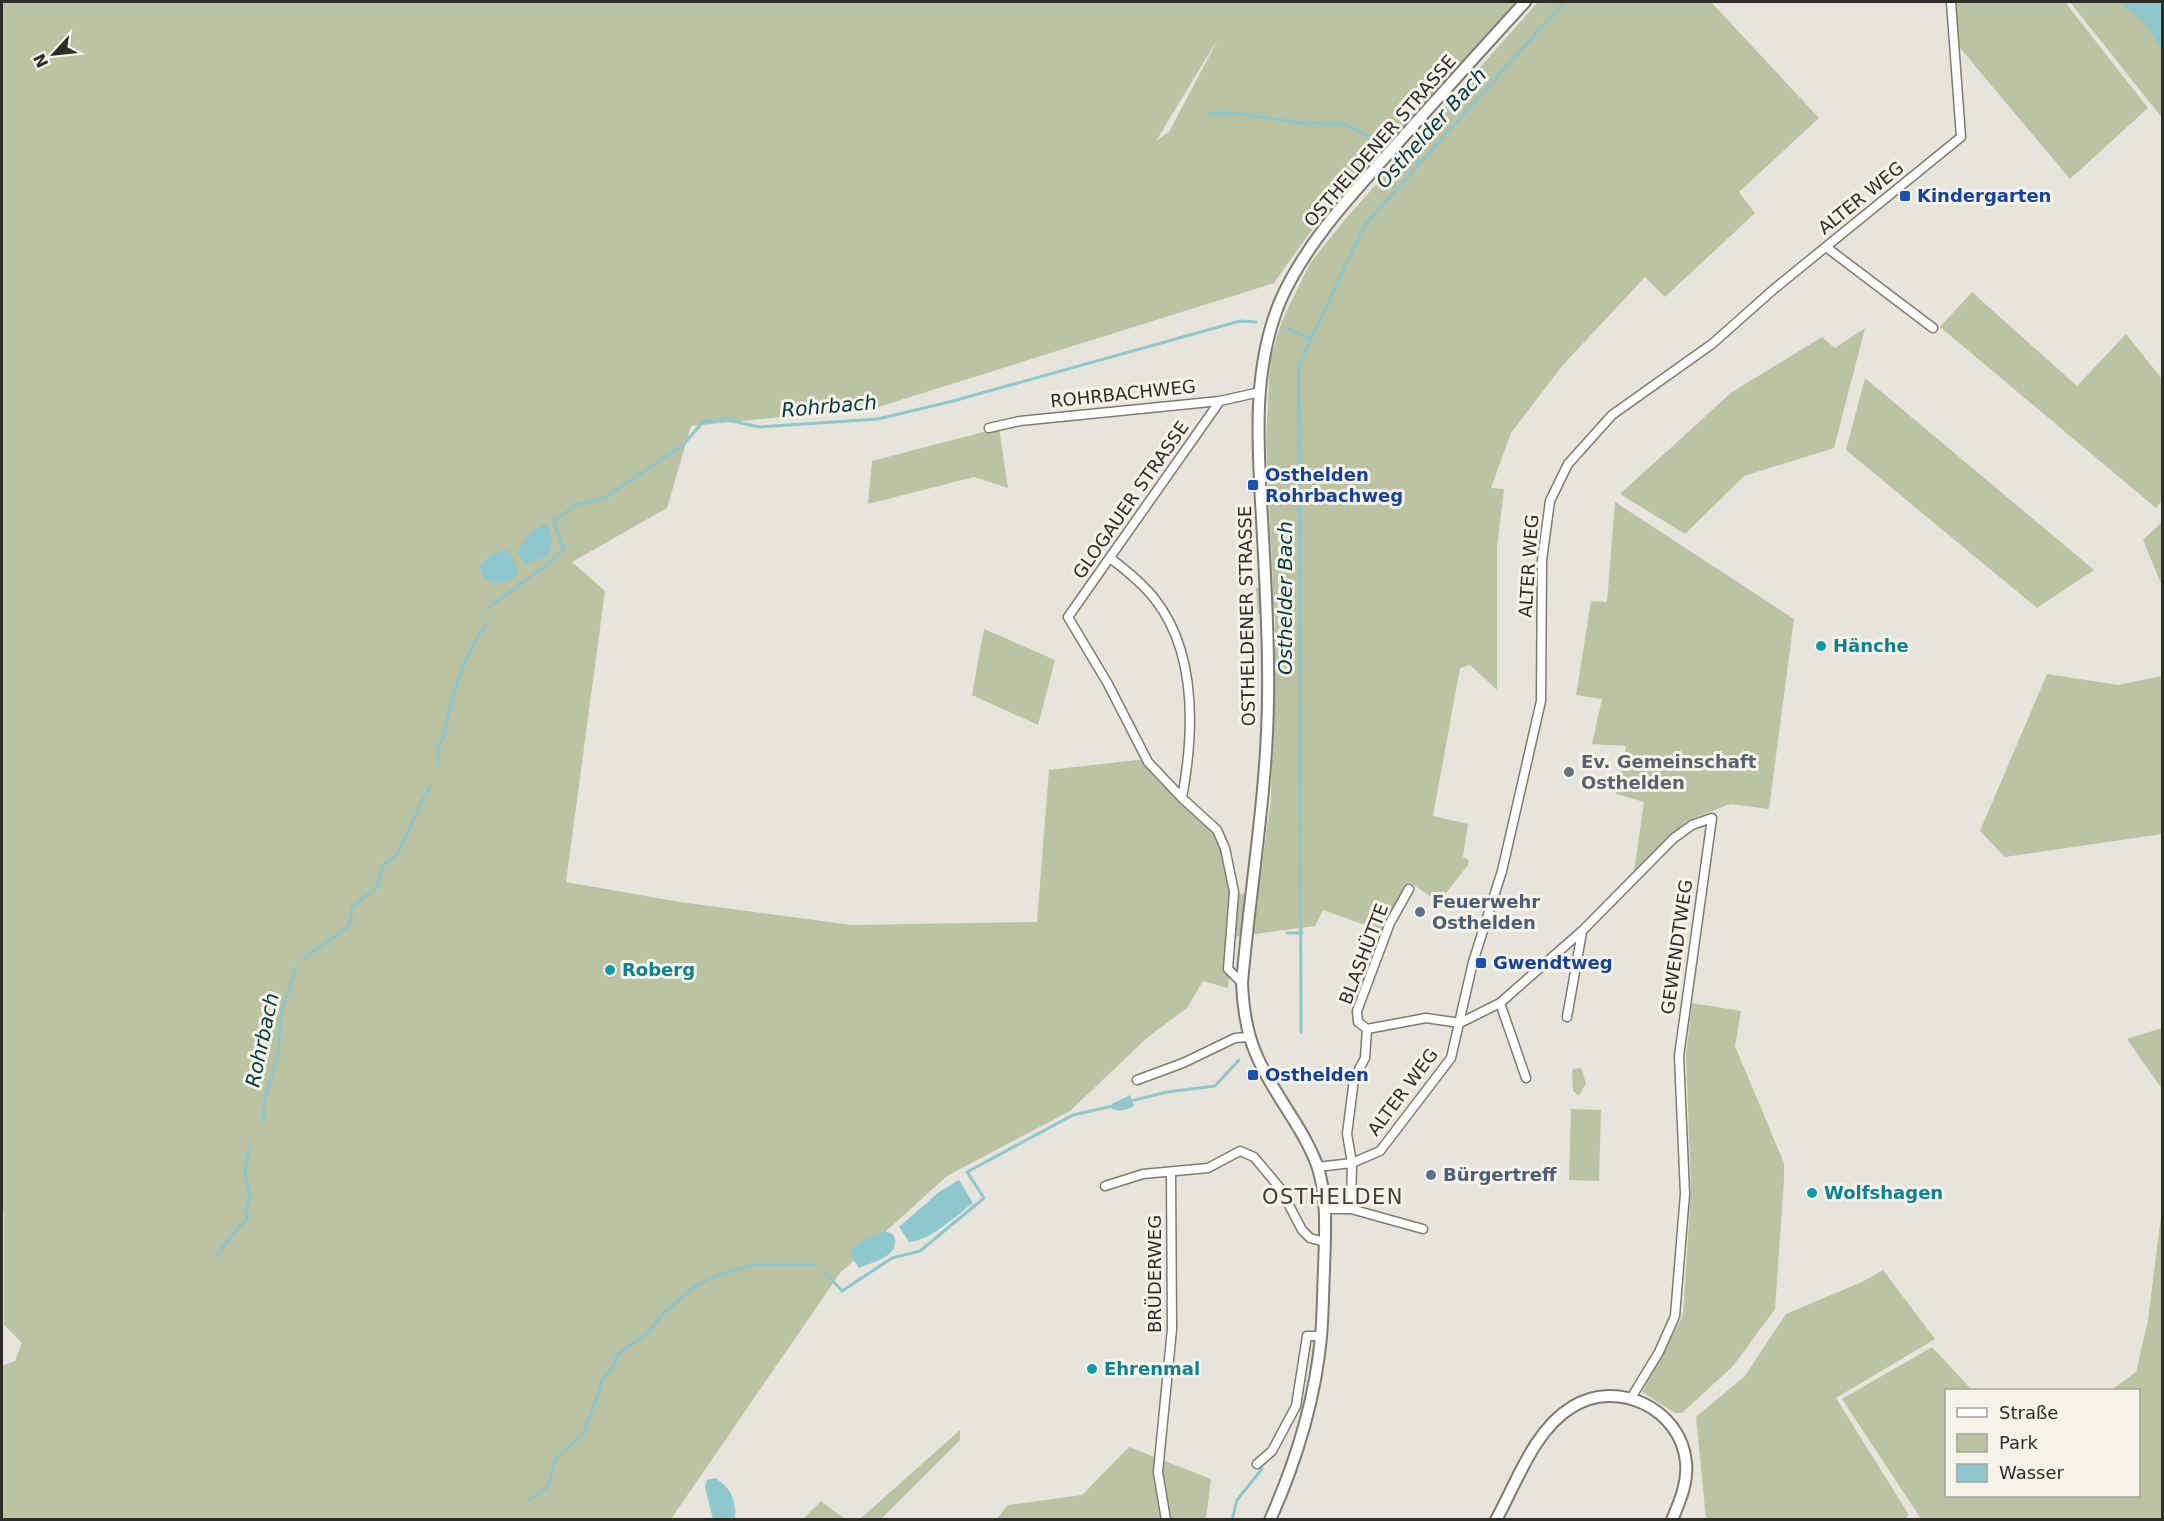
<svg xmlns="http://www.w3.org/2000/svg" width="2164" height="1521" viewBox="0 0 2164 1521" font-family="'DejaVu Sans',sans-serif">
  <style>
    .green { fill: #bbc3a3; fill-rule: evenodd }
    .water { fill: #8ec7cd }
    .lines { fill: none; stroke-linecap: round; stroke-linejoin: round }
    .stream { stroke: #8ec7cd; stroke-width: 3 }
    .minor-casing { stroke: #7d7c73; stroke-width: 11 }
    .secondary-casing { stroke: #7d7c73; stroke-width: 14 }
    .minor { stroke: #fff; stroke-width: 8 }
    .secondary { stroke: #fff; stroke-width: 10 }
    .transit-dot { fill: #1a4fb4; stroke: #f4f2e9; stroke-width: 2 }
    .culture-dot { fill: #0f9aa8; stroke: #f4f2e9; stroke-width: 2 }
    .worship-dot { fill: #6b7280; stroke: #f4f2e9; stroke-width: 2 }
    .service-dot { fill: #5c6f8a; stroke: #f4f2e9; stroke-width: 2 }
    .labels { text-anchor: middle; stroke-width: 6; stroke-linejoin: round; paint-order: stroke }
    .street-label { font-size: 18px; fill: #2d2c28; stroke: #f4f2e9 }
    .transit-label { font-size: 18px; font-weight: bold; fill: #164399; stroke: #f4f2e9; text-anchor: start }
    .culture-label { font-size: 18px; font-weight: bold; fill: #0d838f; stroke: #f4f2e9; text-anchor: start }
    .worship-label { font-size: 18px; font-weight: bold; fill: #5b616d; stroke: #f4f2e9; text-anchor: start }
    .service-label { font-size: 18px; font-weight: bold; fill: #4e5e75; stroke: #f4f2e9; text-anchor: start }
    .water-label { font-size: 20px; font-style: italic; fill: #00383d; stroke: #f4f2e9 }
    .quarter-label { font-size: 21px; letter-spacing: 1.5px; fill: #414038; stroke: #f4f2e9 }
  </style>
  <rect width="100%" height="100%" fill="#e7e5db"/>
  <path class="green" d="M2 2H1519L1311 231 1274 283 875 408 691 426 667 508 572 562 605 591 566 882 680 902 852 925 1037 922 1049 770 1146 759 1220 830 1239 894 1258 892 1271 800 1275 616 1258 614 1256 588 1273 589 1266 443 1270 359 1282 321 1310 263 1348 216 1538 2H1711L1819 118 1739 192 1755 213 1665 297 1645 277 1562 366 1511 433 1491 488 1504 489 1497 547V690L1470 665 1460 668 1433 816 1468 824 1463 857 1469 860 1468 865 1439 902 1409 882 1382 931 1323 910 1315 926 1234 937 1228 988 1203 981 1187 1008 1148 1037 1070 1111 947 1176 840 1273 671 1519H2V1366L15 1361 22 1343 4 1325V1216L2 1197ZM1217 41 1169 132 1156 141 1216 42Z
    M1955 2H2065L2148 108 2070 179 1960 48Z
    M2070 2H2162V118Z
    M1972 292 2077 386 2126 334 2162 379V501L2156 508 1940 327Z
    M1865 328 1834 448 1744 476 1685 534 1620 494 1732 392 1822 337 1835 348Z
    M1865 378 2094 570 2037 608 1846 450Z
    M999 428 1008 488 974 477 868 504 872 461Z
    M1615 502 1794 619 1769 809 1730 804 1687 821 1634 872 1644 802 1616 794 1626 746 1592 744 1602 699 1576 695 1591 601 1607 602Z
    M2162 522V586L2143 540Z
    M984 629 1055 660 1038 725 972 695Z
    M2047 674 2118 685 2162 676V834L2005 857 1980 831Z
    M1692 1003 1741 1011 1735 1046 1784 1163V1180L1775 1309 1733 1366 1682 1413H1675L1642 1392 1683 1315 1691 1191 1686 1055Z
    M2162 1028V1089L2127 1039Z
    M1581 1068 1586 1083 1579 1096 1573 1091 1572 1073 1573 1069Z
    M1571 1109 1601 1110 1599 1181 1569 1180Z
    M2162 1208V1519H1921L1842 1399 1932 1347 1972 1390H1946V1496H2138V1390H2111L2136 1372 2148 1320Z
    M1883 1270 1935 1339 1836 1398 1909 1515 1904 1520 1706 1519 1696 1417 1745 1376 1786 1314 1862 1282Z
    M960 1430V1440L881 1519H860Z
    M1129 1447 1211 1479 1206 1519 996 1520 1008 1505 1082 1495Z
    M821 1501 845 1519H803Z"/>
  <path class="water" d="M2119 2H2162V51L2146 24Z
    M544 524 549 527 552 544 548 555 526 565 517 552 531 532Z
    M508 549 518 571 514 579 495 584 484 579 479 566 493 554Z
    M1130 1095 1134 1106C1128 1110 1119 1112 1112 1109V1104Z
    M959 1180 973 1203C955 1216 932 1240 909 1242L899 1227 939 1192Z
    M885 1231C891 1233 894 1234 895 1240 898 1257 871 1263 859 1268L853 1259 851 1249 866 1239Z
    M715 1478C731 1487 737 1502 735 1519H713L705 1487 707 1480Z"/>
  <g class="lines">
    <path class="stream" d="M1208 113 1242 114 1302 123 1344 124 1383 144
      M1406 156 1420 163
      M1288 329 1311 339
      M488 608 551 562 564 548 553 521 576 505 606 497 683 445 703 422 724 419 759 427 878 419 953 401 1240 321 1256 322
      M438 765V745L443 738C453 695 461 659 487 623
      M1287 933H1302
      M303 959 349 926 352 907 377 887 383 865 397 855 424 797 431 786
      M1301 1032 1299 365 1364 226 1564 2
      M1131 1101 1167 1092 1215 1086 1239 1060
      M263 1121 265 1098 278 1053 281 1013 296 968
      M217 1254 239 1227 248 1219 245 1210 251 1198C244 1178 243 1167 251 1147
      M826 1273 842 1291 892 1258 920 1251 984 1198 967 1172 1073 1115 1113 1106
      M528 1501 548 1487 555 1459 583 1434 600 1389V1383L616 1363 615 1358 623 1350 647 1334 662 1315 694 1287 715 1276 753 1265H816
      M1232 1520 1237 1500 1262 1469"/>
    <defs>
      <path id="minor" d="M1826 247 1933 328
        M1220 401 1068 617 1108 684 1148 762 1182 798 1217 830 1225 848 1234 892 1228 969 1242 983
        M989 428 1020 421 1220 401 1260 392
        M1110 558C1126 570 1141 582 1154 598 1198 653 1194 733 1182 798
        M1500 1003 1526 1078
        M1567 1017 1582 932
        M1367 1029 1426 1018 1460 1023 1500 1003 1582 931 1674 838 1692 825 1712 818 1679 1056 1685 1194 1675 1316 1659 1352 1631 1398
        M1137 1080 1183 1063 1235 1038 1249 1037
        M1317 1167 1352 1163 1380 1151 1451 1058 1473 962 1502 871 1541 701 1542 560 1550 501 1568 464 1612 415 1712 344 1774 289 1961 137 1951 2
        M1105 1186 1143 1174 1208 1168 1240 1151 1254 1157 1280 1188 1302 1230 1310 1238 1325 1242
        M1324 1209H1351L1423 1229
        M1351 1209 1352 1163 1347 1134 1354 1079 1365 1058 1367 1029 1358 1022 1357 1011 1390 923 1409 889
        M1257 1464 1272 1451 1296 1406 1307 1336H1321
        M1166 1520 1158 1472 1172 1329 1171 1172"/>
      <path id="secondary" d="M1270 1520C1296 1462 1315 1400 1321 1337 1323 1314 1323 1291 1324 1269 1325 1235 1328 1197 1317 1165 1302 1125 1272 1093 1256 1054 1246 1031 1243 1008 1242 983 1250 889 1267 794 1268 699 1269 644 1266 591 1263 537 1259 458 1249 371 1282 297 1309 239 1353 193 1395 146 1438 98 1481 50 1525 2
        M1496 1520C1517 1482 1534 1430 1572 1407 1617 1378 1681 1409 1686 1462 1688 1483 1680 1501 1672 1520"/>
    </defs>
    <use href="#minor" class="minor-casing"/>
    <use href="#secondary" class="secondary-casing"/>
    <use href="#minor" class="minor"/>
    <use href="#secondary" class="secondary"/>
  </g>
  <g class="transit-dot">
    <rect x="1899" y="190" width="12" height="12" rx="3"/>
    <rect x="1247" y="479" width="12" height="12" rx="3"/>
    <rect x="1475" y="957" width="12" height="12" rx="3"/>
    <rect x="1247" y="1069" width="12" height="12" rx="3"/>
  </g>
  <g class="culture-dot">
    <circle cx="1821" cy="646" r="6"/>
    <circle cx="610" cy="970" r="6"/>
    <circle cx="1812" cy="1193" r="6"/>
    <circle cx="1092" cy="1369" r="6"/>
  </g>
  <circle class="worship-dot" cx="1569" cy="772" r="6"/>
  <g class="service-dot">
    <circle cx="1420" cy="912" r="6"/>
    <circle cx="1431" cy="1175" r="6"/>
  </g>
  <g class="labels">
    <g class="street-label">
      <text transform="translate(1380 141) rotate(-49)" y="6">OSTHELDENER STRASSE</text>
      <text transform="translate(1861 198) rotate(-39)" y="6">ALTER WEG</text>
      <text transform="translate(1123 394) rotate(-6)" y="6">ROHRBACHWEG</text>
      <text transform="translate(1131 500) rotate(-55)" y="6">GLOGAUER STRASSE</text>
      <text transform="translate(1529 566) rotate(-86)" y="6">ALTER WEG</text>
      <text transform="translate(1247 616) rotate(-91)" y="6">OSTHELDENER STRASSE</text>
      <text transform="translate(1677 947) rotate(-82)" y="6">GEWENDTWEG</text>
      <text transform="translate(1364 954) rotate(-69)" y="6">BLASHÜTTE</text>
      <text transform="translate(1403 1092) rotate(-53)" y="6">ALTER WEG</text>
      <text transform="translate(1155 1274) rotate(-90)" y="6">BRÜDERWEG</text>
    </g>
    <g class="transit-label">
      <text x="1917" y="202">Kindergarten</text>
      <text x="1265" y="481">Osthelden<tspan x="1265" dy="21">Rohrbachweg</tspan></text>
      <text x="1493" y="969">Gwendtweg</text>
      <text x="1265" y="1081">Osthelden</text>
    </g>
    <g class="culture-label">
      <text x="1833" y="652">Hänche</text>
      <text x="622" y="976">Roberg</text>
      <text x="1824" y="1199">Wolfshagen</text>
      <text x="1104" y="1375">Ehrenmal</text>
    </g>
    <g class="worship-label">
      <text x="1581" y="768">Ev. Gemeinschaft<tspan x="1581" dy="21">Osthelden</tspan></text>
    </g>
    <g class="service-label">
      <text x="1432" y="908">Feuerwehr<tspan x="1432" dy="21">Osthelden</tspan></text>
      <text x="1443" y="1181">Bürgertreff</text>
    </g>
    <g class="water-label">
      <text transform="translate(1431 128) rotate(-48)" y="7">Osthelder Bach</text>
      <text transform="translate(829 406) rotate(-5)" y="7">Rohrbach</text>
      <text transform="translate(1285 598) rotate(-90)" y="7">Osthelder Bach</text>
      <text transform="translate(262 1040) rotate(-78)" y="7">Rohrbach</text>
    </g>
    <g class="quarter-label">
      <text x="1333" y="1204">OSTHELDEN</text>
    </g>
  </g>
  <rect width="2164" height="1521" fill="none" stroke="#2d2c28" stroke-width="6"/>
  <rect x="1945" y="1389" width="195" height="108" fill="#f4f2e9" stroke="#a4a39c" stroke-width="1.5"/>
  <rect x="1957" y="1408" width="30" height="9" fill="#ffffff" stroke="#a4a39c" stroke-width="1.5"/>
  <text x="1999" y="1419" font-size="18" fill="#2d2c28">Straße</text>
  <rect x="1957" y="1434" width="30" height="18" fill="#bbc3a3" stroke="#a4a39c" stroke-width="1.5"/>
  <text x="1999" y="1449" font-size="18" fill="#2d2c28">Park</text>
  <rect x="1957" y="1464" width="30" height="18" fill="#8ec7cd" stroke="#a4a39c" stroke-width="1.5"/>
  <text x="1999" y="1479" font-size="18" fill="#2d2c28">Wasser</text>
  <g transform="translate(54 54) rotate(243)" stroke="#f4f2e9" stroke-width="4.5" paint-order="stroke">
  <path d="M0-4.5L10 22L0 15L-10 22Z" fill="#2d2c28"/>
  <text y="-9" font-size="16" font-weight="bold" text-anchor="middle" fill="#2d2c28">N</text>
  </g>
</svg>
